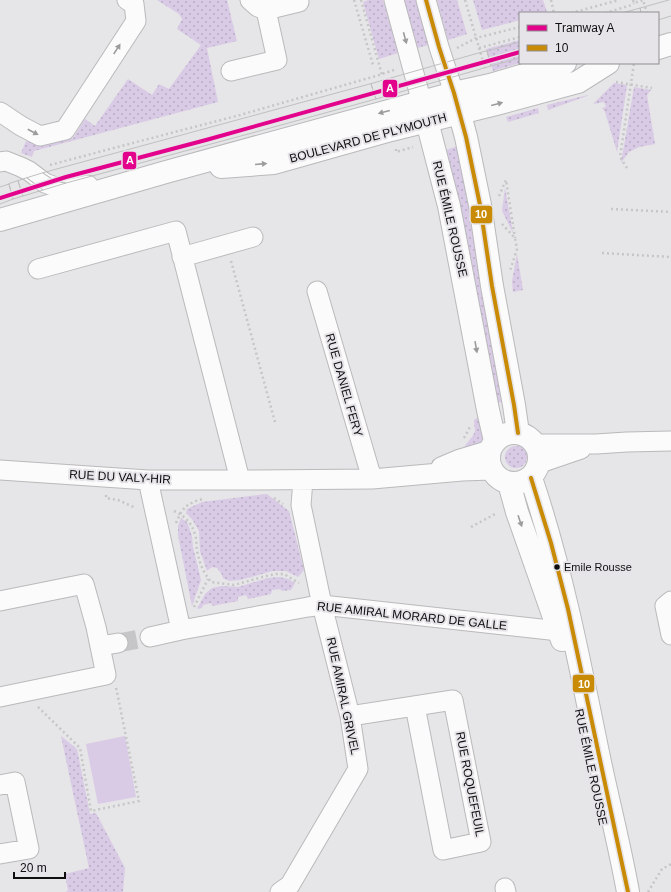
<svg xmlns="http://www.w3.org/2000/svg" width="671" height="892" viewBox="0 0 671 892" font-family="Arial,sans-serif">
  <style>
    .green { fill: url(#green-dots) }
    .pitch { fill: #d9cae6 }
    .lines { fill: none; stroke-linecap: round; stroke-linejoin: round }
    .minor-tunnel { stroke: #c6c5c7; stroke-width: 19; stroke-dasharray: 19 10; stroke-linecap: butt }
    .minor-casing { stroke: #bab9bb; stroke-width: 21 }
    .major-casing { stroke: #bab9bb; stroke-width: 24 }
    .path { stroke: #c6c6c7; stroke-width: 2.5; stroke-dasharray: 2 3; stroke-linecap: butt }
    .minor { stroke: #fbfbfb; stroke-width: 19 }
    .major { stroke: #fbfbfb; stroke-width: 22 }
    .tram { stroke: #c0c0c0; stroke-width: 1 }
    .bus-1-casing { stroke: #e6e4e8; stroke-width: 7 }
    .bus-1 { stroke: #c98b06; stroke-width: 4 }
    .tram-1-casing { stroke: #e6e4e8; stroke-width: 7 }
    .tram-1 { stroke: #e3028c; stroke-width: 4 }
    .oneway { fill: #9d9c9d }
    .bus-dot { fill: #0f0e0f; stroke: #e6e4e8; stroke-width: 1.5 }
    .labels { text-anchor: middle; stroke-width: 4; stroke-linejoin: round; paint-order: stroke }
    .bus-label { font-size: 11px; fill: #0f0e0f; stroke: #e6e4e8; text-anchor: start }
    .street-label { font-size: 12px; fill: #0f0e0f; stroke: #e6e4e8 }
    .line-badge { stroke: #e6e4e8; stroke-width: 1.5 }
    .badge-label { font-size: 11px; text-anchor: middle; font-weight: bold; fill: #fff }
  </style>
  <defs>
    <pattern id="green-dots" width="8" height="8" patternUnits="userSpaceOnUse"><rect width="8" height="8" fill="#d9cae6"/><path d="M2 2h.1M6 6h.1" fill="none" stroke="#b9acc4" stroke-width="1.8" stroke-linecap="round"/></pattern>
  </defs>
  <rect width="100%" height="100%" fill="#e6e5e7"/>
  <path class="green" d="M157 0H227L237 41 207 48 218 102 34 151 32 157 21 153 26 141 45 145 73 138 85 119 95 126 128 79 152 95 159 84 169 89 201 45 177 29 182 19 179 14Z
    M368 0H383L398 53 379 59 363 2Z
    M403 0H420L432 44 417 48Z
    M437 0H457L467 34 448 40Z
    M473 0H543L547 12 543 13H520V20L482 30Z
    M520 40V63L493 71 486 49Z
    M614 83 627 85 617 152 605 112 602 108 606 107 604 102 593 104Z
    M634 87 651 90 647 95 655 144 639 147 629 152 621 163Z
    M588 95 587 96 548 110 547 105Z
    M538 108 539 113 508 122 506 117Z
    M458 146 507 401 496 403 457 193 446 150Z
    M505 188 513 233 502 211Z
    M517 254 523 290 513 292 512 281Z
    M482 416 484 438C479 445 472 449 463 452 464 443 473 439 475 431 475 428 474 424 474 420L477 418Z
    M505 457a11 11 0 1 1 22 0a11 11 0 1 1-22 0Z
    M267 494 289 511 304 570 298 577 286 571H273L240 580 229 581 223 578 221 573 217 568 212 567 207 571 200 551 199 531 192 519 186 513 187 509 202 502Z
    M181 518 187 522 190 530 192 536 193 547 201 580 192 606 178 535V526Z
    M279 577 288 579 295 583 291 590 282 591 280 589 272 590 271 594 248 599 246 595 238 597V601L212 606 211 603 203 605 202 608 197 609 205 594 212 588 222 586 238 587 268 578Z
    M61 736 77 749 90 814 96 813 125 868 123 892H65L68 891 65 874 89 868Z"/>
  <path class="pitch" d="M125 736 136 797 98 804 86 744Z"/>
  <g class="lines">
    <path class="minor-tunnel" d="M118 643 150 637"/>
    <defs>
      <path id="minor" d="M394 0 422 103
        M426 0 439 47 454 93
        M266 10 299 2
        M231 71 277 60 266 10 258 7 250 0
        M0 112 21 126 40 136 65 130 136 21 134 4 127 0
        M0 162 6 161 21 167 29 171 45 183 64 190 88 185
        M182 257 253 237
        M38 269 176 231 240 480
        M317 291 372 479
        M536 444H596L627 442 671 441
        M540 463 581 449
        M441 467 460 459 490 450
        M0 470 148 480H255L372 479 462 471 492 470
        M148 480 181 630 308 607 322 605 559 631
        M0 601 84 584 96 627 106 675 0 697
        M671 601 665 606 671 635
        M150 637 181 630
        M100 646 118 643
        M350 716 453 700 481 842 443 850 415 706
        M0 785 15 782 29 849 0 854
        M505 888 506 892
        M280 892 290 885 358 769 350 716 322 605 301 505 303 480"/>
      <path id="major" d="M658 48 671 44
        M456 100 466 137 480 205 492 286 514 405 518 433
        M423 106 449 206 488 410 495 441
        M221 167 274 163 391 130 496 104 578 82 608 63
        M0 220 166 172 454 93 490 85 565 63
        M489 458a25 25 0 1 1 50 0a25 25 0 1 1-50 0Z
        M531 478C560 564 578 654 596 743 606 793 619 842 628 892
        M509 483 517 512 562 640"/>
    </defs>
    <use href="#minor" class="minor-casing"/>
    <use href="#major" class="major-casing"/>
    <path class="path" d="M354 0 373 65
      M361 0 382 75
      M465 0 485 68
      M551 0 554 13
      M633 0 634 3 643 0 647 13
      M571 13 619 0
      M605 13 632 5 634 3
      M457 48 476 38 520 27
      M479 48 520 37
      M616 82 652 88
      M396 149V152L413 147
      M50 165 106 150 240 115 376 76 394 70
      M627 168 620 157 634 63
      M499 196 506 180 515 238
      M611 209 671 212
      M502 224 515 238 517 249 510 271
      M602 253 671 257
      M231 261 275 422
      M464 438 470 427V425
      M106 495V498L118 500 136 508
      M274 498 283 504
      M174 511C185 516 192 523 195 535 197 540 196 546 197 551 200 564 203 572 211 582L234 585 266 576 276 574H284L292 579 299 583
      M176 523C182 508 187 503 203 499
      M471 527 497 513
      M194 607 208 579
      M38 707 80 748 91 811 139 801 117 692 116 688
      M648 892 662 869 671 864"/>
    <use href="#minor" class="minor"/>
    <use href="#major" class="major"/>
    <path class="tram" d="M622 13 640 8 641 13
      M641 13 640 8 669 0
      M658 20 671 16
      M520 42 487 51 491 66 520 58
      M487 51 491 66 376 99 371 84Z
      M371 84 376 99 252 133 66 183 55 181 43 173Z
      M43 173 55 181 66 183 43 190 27 178Z
      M27 178 43 190 23 196 18 181Z
      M18 181 23 196 13 199 9 184Z
      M0 187 9 184 13 199 0 204"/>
    <defs>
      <path id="bus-1" d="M426 0 439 47 454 93 466 137 480 205 492 286 514 405 518 433
        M531 478 551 543 568 609 628 892"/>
    </defs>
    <use href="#bus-1" class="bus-1-casing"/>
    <use href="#bus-1" class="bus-1"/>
    <defs>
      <path id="tram-1" d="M0 198 66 177 206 140 520 52"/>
    </defs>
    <use href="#tram-1" class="tram-1-casing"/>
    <use href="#tram-1" class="tram-1"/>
  </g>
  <defs><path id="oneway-solid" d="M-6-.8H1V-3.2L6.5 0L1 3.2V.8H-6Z"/></defs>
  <g class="oneway">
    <use href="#oneway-solid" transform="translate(405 38) rotate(75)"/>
    <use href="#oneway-solid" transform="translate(117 49) rotate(-57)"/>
    <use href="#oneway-solid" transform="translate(497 104) rotate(-15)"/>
    <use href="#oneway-solid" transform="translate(384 112) rotate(165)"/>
    <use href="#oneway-solid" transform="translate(33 132) rotate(28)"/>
    <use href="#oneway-solid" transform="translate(261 164) rotate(-5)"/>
    <use href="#oneway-solid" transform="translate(476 347) rotate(80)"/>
    <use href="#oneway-solid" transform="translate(520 521) rotate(71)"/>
  </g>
  <circle class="bus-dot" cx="557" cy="567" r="3.5"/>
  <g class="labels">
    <g class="bus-label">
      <text x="564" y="571">Emile Rousse</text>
    </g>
    <g class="street-label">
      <text transform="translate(368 138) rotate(-15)" y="4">BOULEVARD DE PLYMOUTH</text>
      <text transform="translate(450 219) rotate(77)" y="4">RUE ÉMILE ROUSSE</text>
      <text transform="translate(344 385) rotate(74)" y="4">RUE DANIEL FERY</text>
      <text transform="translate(120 477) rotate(3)" y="4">RUE DU VALY-HIR</text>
      <text transform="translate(412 616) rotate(6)" y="4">RUE AMIRAL MORARD DE GALLE</text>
      <text transform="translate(343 696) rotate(78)" y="4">RUE AMIRAL GRIVEL</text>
      <text transform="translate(591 767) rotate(78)" y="4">RUE ÉMILE ROUSSE</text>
      <text transform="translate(470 784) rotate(79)" y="4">RUE ROQUEFEUIL</text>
    </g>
  </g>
  <g class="line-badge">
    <rect x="382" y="79" width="16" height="19" rx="4" fill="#e3028c"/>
    <rect x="122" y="151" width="15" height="19" rx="4" fill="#e3028c"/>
    <rect x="470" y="205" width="23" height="19" rx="4" fill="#c98b06"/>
    <rect x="572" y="674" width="23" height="19" rx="4" fill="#c98b06"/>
  </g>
  <g class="badge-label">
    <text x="390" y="92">A</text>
    <text x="130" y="164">A</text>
    <text x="481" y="218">10</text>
    <text x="584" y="688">10</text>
  </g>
  <rect x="519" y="12" width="140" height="52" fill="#e6e4e8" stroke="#908e91"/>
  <rect x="527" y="25" width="20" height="6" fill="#e3028c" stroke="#908e91"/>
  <text x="555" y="32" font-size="12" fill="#0f0e0f">Tramway A</text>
  <rect x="527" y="45" width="20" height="6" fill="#c98b06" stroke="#908e91"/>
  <text x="555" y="52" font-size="12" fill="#0f0e0f">10</text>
  <path d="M14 872v6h51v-6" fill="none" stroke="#0f0e0f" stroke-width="2"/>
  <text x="20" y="872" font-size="12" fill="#0f0e0f" stroke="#e6e4e8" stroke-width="3" paint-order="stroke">20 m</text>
</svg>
